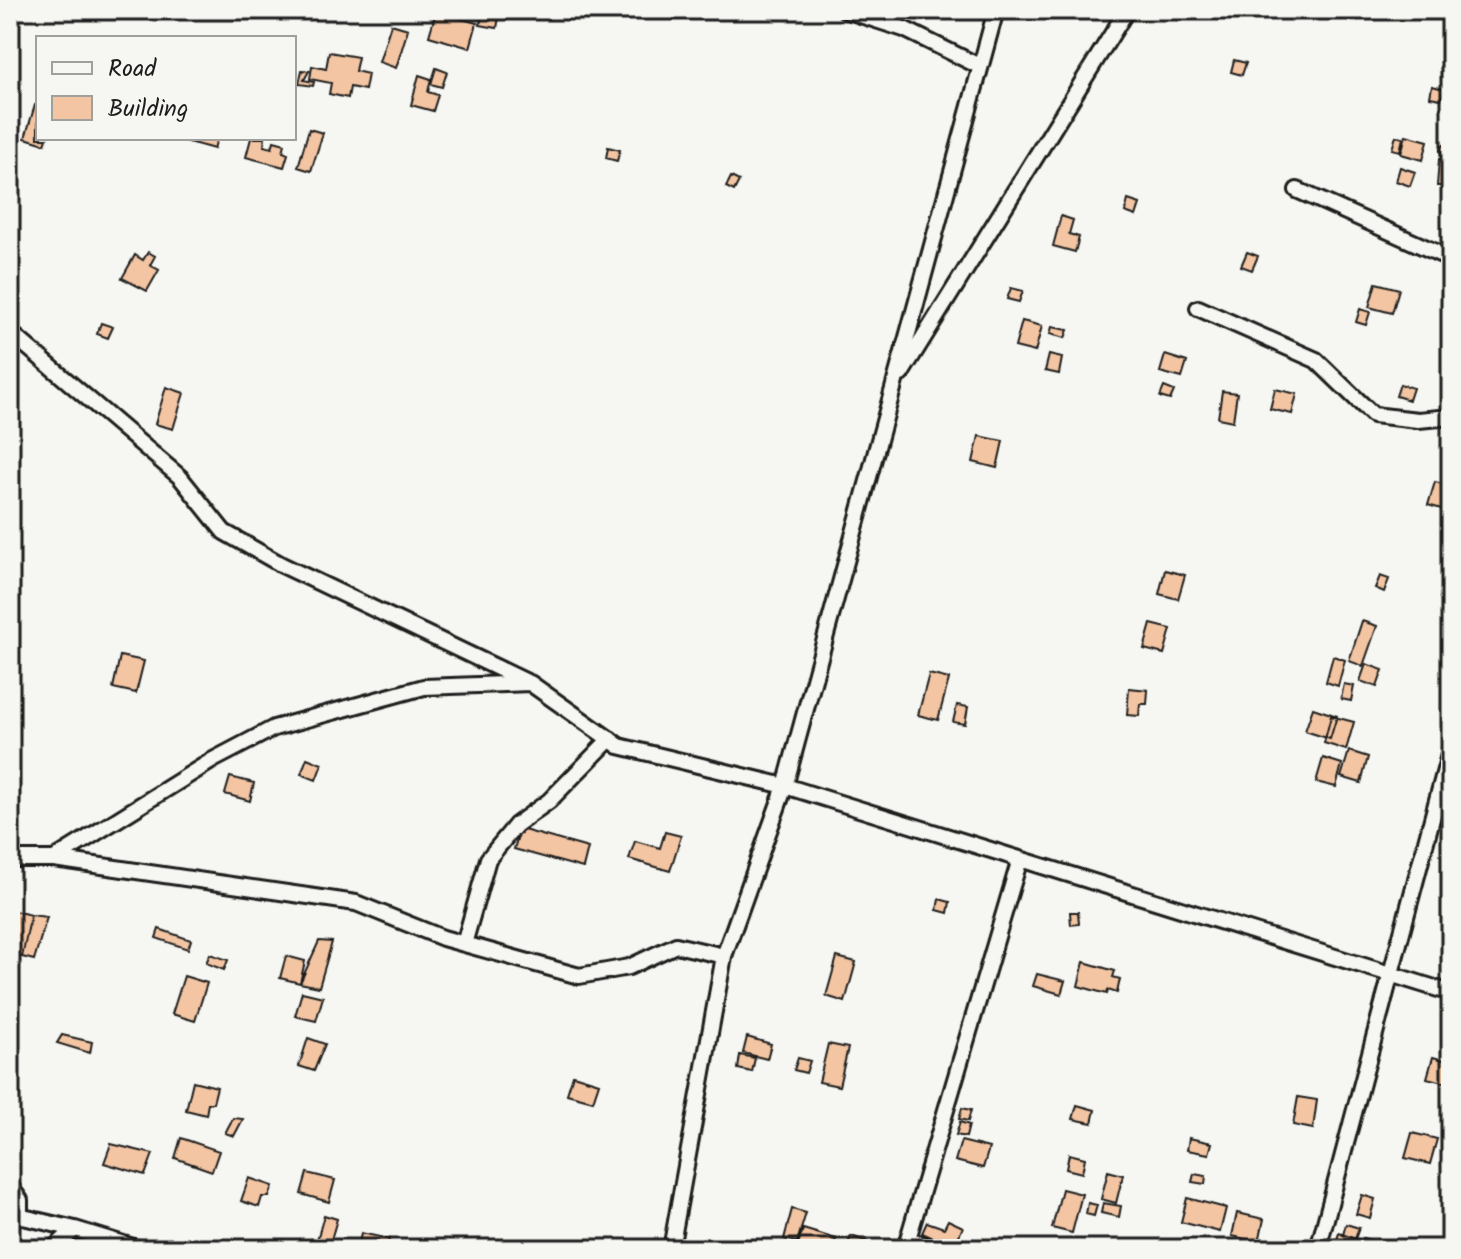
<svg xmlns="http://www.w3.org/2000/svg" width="1461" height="1259" viewBox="0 0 1461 1259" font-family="Kalam,sans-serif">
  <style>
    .building { fill: #f3c5a2; stroke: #1c1c1c; stroke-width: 2 }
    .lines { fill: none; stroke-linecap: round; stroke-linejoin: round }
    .minor-casing { stroke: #1c1c1c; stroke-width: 20 }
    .minor { stroke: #f6f6f2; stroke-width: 14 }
  </style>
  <rect width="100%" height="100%" fill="#f6f6f2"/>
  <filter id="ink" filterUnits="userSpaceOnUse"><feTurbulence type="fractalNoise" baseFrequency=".0125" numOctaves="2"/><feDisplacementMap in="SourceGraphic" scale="16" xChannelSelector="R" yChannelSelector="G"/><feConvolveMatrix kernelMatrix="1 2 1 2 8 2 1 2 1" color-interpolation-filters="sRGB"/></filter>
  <g filter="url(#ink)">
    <path class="building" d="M483 10 496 12 495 17H499L497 28 480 25Z
      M436 12 477 23 470 48 429 36Z
      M391 24 408 29 396 68 379 62Z
      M329 52 358 57 355 71 368 74 365 90 350 87 348 98 329 94 331 83 310 79 312 66 326 69Z
      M1234 60 1246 63 1242 75 1231 72Z
      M436 68 447 72 442 87 431 84Z
      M302 70 309 71 304 80 314 82 313 86 299 84Z
      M419 75 431 79 428 92 438 95 433 111 411 105Z
      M1432 86 1444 89 1441 99 1430 97Z
      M35 105 38 106V138H47L45 144 25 138Z
      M309 129 323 133 311 171 298 167Z
      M1406 135 1428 141 1423 160 1401 154Z
      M1396 136 1403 138 1400 151 1392 149Z
      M174 138H217L214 149Z
      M251 138H265L264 146 272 148 274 141 285 144 283 152 288 154 284 167 246 157Z
      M1440 150a6 6 0 1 1 12 0a6 6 0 1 1-12 0Z
      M608 147 620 150 617 161 606 158Z
      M1439 159 1448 160 1446 186H1437Z
      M1400 167 1415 172 1410 186 1396 181Z
      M731 177 739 181 734 191 726 187Z
      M1128 200 1140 204 1136 216 1125 212Z
      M1061 216 1073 220 1069 234 1079 237 1075 252 1053 246Z
      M148 252 155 256 150 265 159 270 147 291 122 278 135 255 143 260Z
      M1247 252 1258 256 1252 270 1241 266Z
      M1376 283 1399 289 1392 313 1369 307Z
      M1011 288 1023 291 1019 302 1007 299Z
      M1360 309 1370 312 1366 325 1356 322Z
      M1022 321 1042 326 1035 352 1015 347Z
      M101 323 113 327 108 338 97 334Z
      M1052 327 1068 330 1065 338 1050 334Z
      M1049 355 1062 358 1059 374 1045 371Z
      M1165 355 1187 362 1182 378 1160 372Z
      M1400 384 1413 388 1409 400 1396 396Z
      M166 387 184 393 173 429 155 424Z
      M1164 387 1174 391 1170 400 1160 397Z
      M1275 389 1297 394 1292 414 1270 409Z
      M1222 391 1237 393 1233 421 1218 418Z
      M979 436 1003 441 997 468 973 462Z
      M1435 482 1451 486V512L1428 505Z
      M1165 570 1185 575 1178 599 1159 594Z
      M1380 576 1389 579 1384 592 1375 588Z
      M1444 583 1451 585 1449 600 1440 598Z
      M1362 621 1377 626 1363 666 1349 661Z
      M1151 624 1171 629 1164 654 1144 649Z
      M120 656 144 661 136 693 113 688Z
      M1333 656 1345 660 1338 686 1326 682Z
      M1366 664 1383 670 1377 687 1360 681Z
      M929 674 949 679 938 720 918 715Z
      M1344 684 1354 686 1351 701 1341 699Z
      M1129 688 1148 690 1147 704H1140L1139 716 1127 715Z
      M957 705 968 707 965 724 953 722Z
      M1313 708 1337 716 1330 739 1305 731Z
      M1331 716 1354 722 1346 750 1324 743Z
      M1349 751 1368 757 1361 783 1341 777Z
      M307 758 322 764 316 780 301 774Z
      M1323 758 1342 764 1336 787 1316 782Z
      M230 777 254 783 250 801 225 794Z
      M520 829 588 848 583 868 514 849Z
      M665 832 681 836 670 871 629 859 635 841 660 848Z
      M939 899 950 902 948 913 937 910Z
      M10 910 31 915 22 957 10 955Z
      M1070 912H1078L1079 924 1071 925Z
      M31 915 47 917 34 960 22 957Z
      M159 929 191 940 188 949 156 938Z
      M319 941 332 942 319 987 300 983Z
      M210 954 228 960 224 970 206 963Z
      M286 956 305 961 300 983 280 978Z
      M837 957 856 962 845 1002 826 996Z
      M1084 962 1115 971 1113 977 1120 979 1117 993 1108 990 1107 994 1078 986Z
      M1037 974 1065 981 1061 994 1033 986Z
      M184 976 207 983 195 1021 172 1014Z
      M302 992 323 997 316 1021 295 1016Z
      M10 1032 18 1035 10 1062Z
      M62 1035 92 1042 90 1053 57 1043Z
      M747 1037 771 1044 767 1059 743 1053Z
      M308 1038 325 1044 314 1071 299 1066Z
      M828 1044 848 1048 839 1086 819 1082Z
      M740 1055 755 1058 752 1072 738 1069Z
      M1433 1057 1451 1062V1084L1427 1078Z
      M798 1058 810 1061 806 1073 794 1070Z
      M573 1075 599 1083 593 1101 567 1094Z
      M193 1081 217 1087 213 1103H208L206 1115 186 1110Z
      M1298 1097 1317 1100 1313 1129 1293 1125Z
      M1077 1105 1095 1110 1092 1123 1073 1119Z
      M962 1108 971 1110 968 1121 959 1119Z
      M233 1118 243 1119 234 1136 225 1133Z
      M960 1122 969 1125 966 1137 956 1135Z
      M1412 1133 1437 1139 1430 1164 1405 1158Z
      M181 1138 219 1151 212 1171 175 1158Z
      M1189 1138 1212 1143 1209 1154 1187 1150Z
      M961 1141 989 1148 983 1168 955 1161Z
      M111 1144 153 1154 145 1175 104 1163Z
      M1069 1154 1085 1158 1082 1173 1066 1169Z
      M1108 1171 1123 1175 1116 1203 1101 1199Z
      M307 1173 335 1180 329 1202 301 1194Z
      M1194 1174 1206 1176 1205 1184 1192 1182Z
      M249 1178 273 1186 269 1197H262L259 1207 241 1201Z
      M1062 1189 1082 1194 1072 1233 1052 1228Z
      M1362 1195 1375 1199 1370 1218 1356 1214Z
      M1187 1198 1226 1208 1220 1232 1181 1222Z
      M1088 1203 1097 1205 1094 1216 1086 1214Z
      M1103 1203 1121 1206 1119 1217 1101 1213Z
      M792 1209 806 1213 797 1242 784 1239Z
      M1237 1213 1264 1219 1259 1242 1232 1236Z
      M324 1215 337 1219 329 1247 316 1244Z
      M948 1220 963 1227 954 1247 922 1233 927 1222 944 1228Z
      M1346 1224 1359 1228 1355 1239 1343 1235Z
      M803 1229 836 1239 833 1249H797Z
      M361 1233 389 1239 387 1249H358Z
      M1339 1233 1359 1240 1356 1249H1334Z
      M851 1236 872 1243 870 1249H846Z
      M1363 1238 1373 1241 1370 1249H1360Z"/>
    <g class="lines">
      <defs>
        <path id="minor" d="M845 10 904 29 979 66
          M1297 190 1451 259
          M1198 308 1316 360 1373 415 1418 420 1451 417
          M10 332 180 477 224 532 282 565 527 682
          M901 374 1127 10
          M10 859H54L356 903 443 938 579 976 629 967 676 945 724 956
          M54 859 213 760 274 728 424 687 530 683 619 746 785 786 1451 993
          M464 944 488 859 516 825 549 801 610 739
          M10 1186 20 1200V1216
          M10 1214 75 1229 140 1249
          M908 1240 939 1249
          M53 1249 75 1229
          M671 1249 724 956 785 786 996 10
          M905 1249 1020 859
          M1318 1249 1451 747"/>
      </defs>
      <use href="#minor" class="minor-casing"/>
      <use href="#minor" class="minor"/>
    </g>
  </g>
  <rect width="1461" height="1259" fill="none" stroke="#f6f6f2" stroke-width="40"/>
  <rect x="20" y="20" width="1421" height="1219" fill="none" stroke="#1c1c1c" stroke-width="3" filter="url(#ink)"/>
  <rect x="36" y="36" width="260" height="104" fill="#f6f6f2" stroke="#9f9f9c" stroke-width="2"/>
  <rect x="52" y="62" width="40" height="12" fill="#f6f6f2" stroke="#9f9f9c" stroke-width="2"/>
  <text x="108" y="76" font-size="24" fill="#1c1c1c">Road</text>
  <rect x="52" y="96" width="40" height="24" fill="#f3c5a2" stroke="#9f9f9c" stroke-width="2"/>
  <text x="108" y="116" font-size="24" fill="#1c1c1c">Building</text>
</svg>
